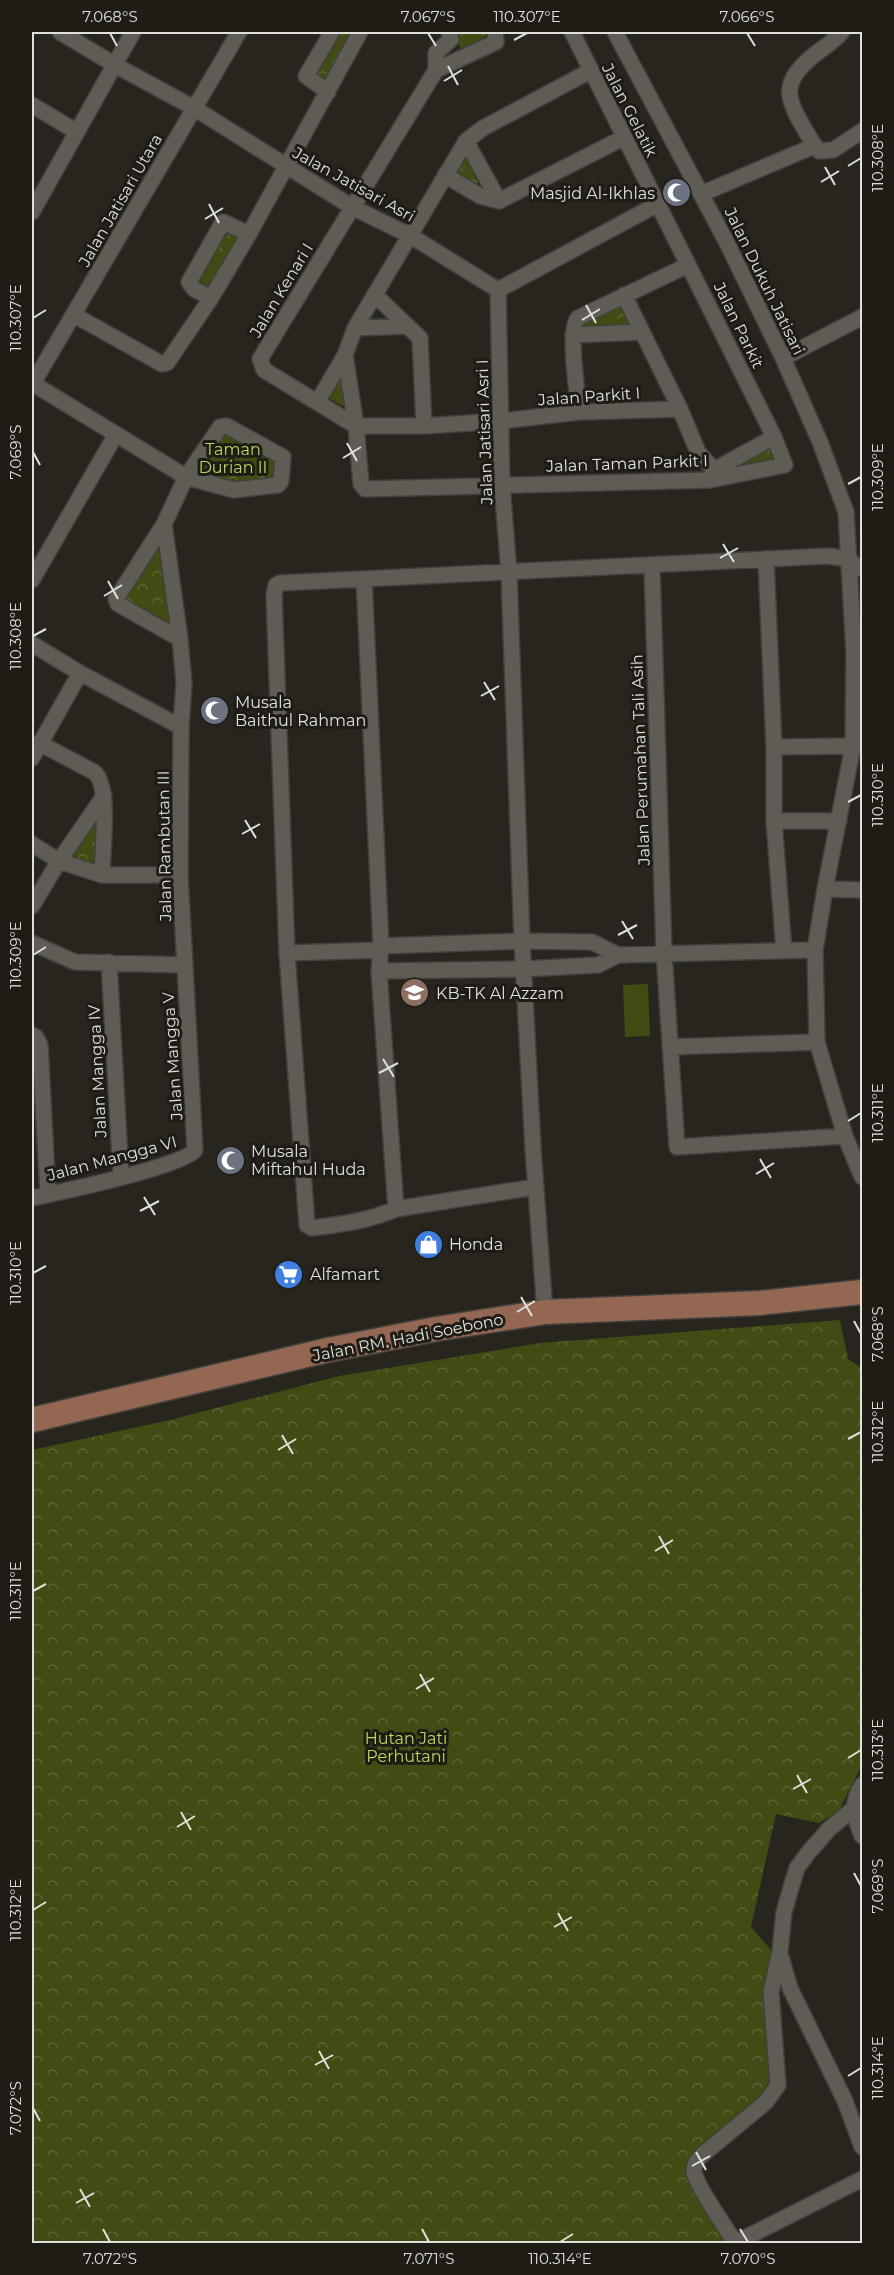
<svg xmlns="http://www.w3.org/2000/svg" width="894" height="2275" viewBox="0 0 894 2275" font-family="Montserrat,sans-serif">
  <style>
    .forest { fill: url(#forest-crowns) }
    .pitch { fill: #404c14 }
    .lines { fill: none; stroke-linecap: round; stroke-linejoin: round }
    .street-casing { stroke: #42403a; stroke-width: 18 }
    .primary-casing { stroke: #42403a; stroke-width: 27 }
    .street { stroke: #5e5c55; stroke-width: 15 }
    .primary { stroke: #946753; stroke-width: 24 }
    .ticks { fill: none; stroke: #e0dfda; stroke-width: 2 }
    .labels { text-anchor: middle; stroke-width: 6; stroke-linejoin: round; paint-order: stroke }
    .street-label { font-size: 16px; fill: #e0dfda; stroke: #1e1c15 }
    .poi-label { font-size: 16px; fill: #e0dfda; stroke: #1e1c15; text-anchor: start }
    .park-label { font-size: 16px; fill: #bbd85b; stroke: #1e1c15 }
    .neatline { fill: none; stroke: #e0dfda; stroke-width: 2 }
    .ticks-label { font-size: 15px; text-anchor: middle; fill: #e0dfda }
  </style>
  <defs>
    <pattern id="forest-crowns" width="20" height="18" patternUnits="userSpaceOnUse" patternTransform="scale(1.5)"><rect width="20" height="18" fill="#404c14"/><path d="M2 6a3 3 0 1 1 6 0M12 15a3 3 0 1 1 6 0" fill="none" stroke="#5b6536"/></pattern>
  </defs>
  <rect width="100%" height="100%" fill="#27251e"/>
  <path class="forest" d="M334 32H354L323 83 308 74Z
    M455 32H491L492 33 461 49 453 33Z
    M465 151 483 176 476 185 450 170Z
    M224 224 241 234 211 288 194 278Z
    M621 299 632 324 579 328V323Z
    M345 373 351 410 328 398Z
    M223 428 280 456 274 481 228 482 202 468Z
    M773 441 784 464H735Z
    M156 546 166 549 171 626 125 599Z
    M89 821 99 825V870L71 856Z
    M840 1320 848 1359 862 1368V1765L839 1810 819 1823 776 1814 751 1927 772 1951 777 2091 696 2164 738 2243H32V1450L170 1420 339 1376 540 1343Z"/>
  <path class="pitch" d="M648 984 650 1036 625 1037 623 985Z"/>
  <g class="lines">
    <defs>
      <path id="street" d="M60 32 115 65 194 108 352 207 411 236 498 290
        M572 32 774 437 785 465 710 480 365 489 361 484 356 426H424L501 421 579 412 680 409
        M615 32 726 241 783 358 820 442 846 512 854 653 853 746 825 889 815 950 817 1042 845 1136 862 1177
        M842 32C832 44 817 51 806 62 783 84 787 98 801 123 807 133 812 143 819 151L833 150 862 131
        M436 70 496 42 495 32
        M328 92 306 76 332 32
        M32 105 77 132
        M466 141 499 201
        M445 175 480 196 499 201 623 138
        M701 194 814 146
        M32 212 133 32
        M498 290 502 485 509 573 522 941 533 1149 545 1312
        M498 290 658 204
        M375 295 420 338 424 426
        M624 295 680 409 698 452 714 470 710 480
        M211 298 194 289 189 282 223 222 249 234
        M74 315 162 364 167 363 211 298 249 234 360 32
        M355 328 408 326
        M573 335 642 332
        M345 355 355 328 466 141 483 128 590 71
        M783 358 862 317
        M32 383 186 477 234 490 278 485 281 481 283 457 227 426 220 427 186 477 164 524 116 599 118 604 180 639
        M32 385 239 32
        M318 401 345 355 356 426 264 370 260 359 436 70V53L451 39 449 32
        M579 412C578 394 567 330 578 318L688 265
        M714 470 774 437
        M766 559 774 747V821L784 951
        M652 566 664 953 677 1147 845 1136
        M364 579 381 946 379 971 396 1209
        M32 580 115 436
        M32 644 80 673 181 727
        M39 743 94 772C111 784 102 854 102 875
        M774 747 853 746
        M32 758 80 673
        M774 821H839
        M32 844 59 861 104 796
        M825 889 862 890
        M32 906 59 861 102 875H180
        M32 943 75 962 184 965
        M381 946 522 941 592 942 618 955
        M381 950 287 953 307 1225 312 1228C342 1224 368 1221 396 1209L535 1187
        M287 953 274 595 276 585 280 583 828 556 849 559 858 568H862
        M109 962 121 1177
        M379 971 524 969 598 965 618 955 815 950
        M32 1035 36 1037 40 1045 48 1195
        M670 1047 817 1042
        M32 1198C56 1193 185 1166 195 1150L180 875 181 727 184 683 180 639 164 524
        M862 1785C850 1804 854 1816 862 1836
        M781 1957 790 1988 845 2101 862 2147
        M735 2243 862 2179
        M736 2244C727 2230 696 2185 694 2172 693 2165 697 2160 702 2155L766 2102 778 2085 771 1992 780 1951 784 1912 792 1884 797 1868 808 1853 829 1829 853 1809"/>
      <path id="primary" d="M32 1420 328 1350 436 1329 545 1312 760 1303 862 1292"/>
    </defs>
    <use href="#street" class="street-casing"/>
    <use href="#primary" class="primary-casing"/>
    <use href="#street" class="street"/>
    <use href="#primary" class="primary"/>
  </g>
  <path class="ticks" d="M110 33 117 46M428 33 436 46M747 33 755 46M514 40 527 33M448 66 458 85M444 81 462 70M848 166 861 158M825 167 835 185M821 182 839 171M209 204 219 223M205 219 223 208M586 305 596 323M33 318 46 310M582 320 600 309M347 443 357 461M33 452 40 465M343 458 361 447M848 484 861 477M723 544 734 562M720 558 738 548M108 581 118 599M104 596 122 585M33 636 46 629M484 682 495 700M481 696 499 686M848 802 861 795M245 820 256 838M242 834 260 824M622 921 633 939M618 935 637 925M33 955 46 947M383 1059 394 1077M379 1073 398 1063M848 1121 861 1113M760 1159 771 1178M756 1174 774 1163M144 1197 155 1215M140 1211 159 1201M33 1273 46 1266M521 1297 532 1316M517 1312 535 1301M854 1321 861 1334M282 1435 293 1454M848 1439 861 1432M278 1450 296 1439M659 1536 669 1554M655 1551 673 1540M33 1591 46 1584M420 1674 430 1692M416 1689 434 1678M848 1758 861 1750M797 1775 807 1793M793 1789 811 1779M181 1812 191 1830M177 1827 195 1816M854 1873 861 1886M33 1910 46 1902M558 1913 568 1931M554 1927 572 1917M319 2051 329 2069M315 2065 333 2055M848 2076 861 2068M33 2108 40 2121M696 2152 706 2170M692 2166 710 2156M80 2189 90 2207M76 2203 94 2193M103 2229 110 2242M422 2229 429 2242M740 2229 748 2242M560 2242 573 2234"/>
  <defs>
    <symbol id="mosque-disc" viewBox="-11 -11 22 22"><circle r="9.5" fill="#6b7280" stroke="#1e1c15"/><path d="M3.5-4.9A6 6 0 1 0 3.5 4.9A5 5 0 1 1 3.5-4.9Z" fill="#fff"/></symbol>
    <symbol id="school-disc" viewBox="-11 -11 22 22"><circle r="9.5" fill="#8d6e63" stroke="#1e1c15"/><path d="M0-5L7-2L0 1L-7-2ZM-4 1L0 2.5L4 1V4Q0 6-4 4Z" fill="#fff"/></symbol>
    <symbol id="shop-disc" viewBox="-11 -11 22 22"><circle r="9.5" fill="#3f7fe0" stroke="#1e1c15"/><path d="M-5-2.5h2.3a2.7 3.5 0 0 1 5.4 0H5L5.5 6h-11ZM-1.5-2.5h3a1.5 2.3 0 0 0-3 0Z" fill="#fff"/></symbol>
    <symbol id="supermarket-disc" viewBox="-11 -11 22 22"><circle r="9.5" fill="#3f7fe0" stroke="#1e1c15"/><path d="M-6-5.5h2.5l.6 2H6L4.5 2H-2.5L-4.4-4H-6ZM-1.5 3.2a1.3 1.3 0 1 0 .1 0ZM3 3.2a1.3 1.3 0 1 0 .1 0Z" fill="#fff"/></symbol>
  </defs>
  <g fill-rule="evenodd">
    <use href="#mosque-disc" x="660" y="176" width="33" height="33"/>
    <use href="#mosque-disc" x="198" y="694" width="33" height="33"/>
    <use href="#school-disc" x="398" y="976" width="33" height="33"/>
    <use href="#mosque-disc" x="214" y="1144" width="33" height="33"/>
    <use href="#shop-disc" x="412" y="1228" width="33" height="33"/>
    <use href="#supermarket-disc" x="272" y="1258" width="33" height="33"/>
  </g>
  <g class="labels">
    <g class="street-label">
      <text transform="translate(630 110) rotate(63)" y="6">Jalan Gelatik</text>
      <text transform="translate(354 184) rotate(29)" y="6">Jalan Jatisari Asri</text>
      <text transform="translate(120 200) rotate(-60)" y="6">Jalan Jatisari Utara</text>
      <text transform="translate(765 281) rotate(64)" y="6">Jalan Dukuh Jatisari</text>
      <text transform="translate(281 290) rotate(-59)" y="6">Jalan Kenari I</text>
      <text transform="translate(739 325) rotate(64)" y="6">Jalan Parkit</text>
      <text transform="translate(589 396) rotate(-4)" y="6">Jalan Parkit I</text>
      <text transform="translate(484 432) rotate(-92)" y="6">Jalan Jatisari Asri I</text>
      <text transform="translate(627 463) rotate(-2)" y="6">Jalan Taman Parkit I</text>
      <text transform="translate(640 760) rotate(-92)" y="6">Jalan Perumahan Tali Asih</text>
      <text transform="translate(164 846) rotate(-91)" y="6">Jalan Rambutan III</text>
      <text transform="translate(172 1056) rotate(-94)" y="6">Jalan Mangga V</text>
      <text transform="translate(97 1071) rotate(-93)" y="6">Jalan Mangga IV</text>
      <text transform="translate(112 1158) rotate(-15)" y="6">Jalan Mangga VI</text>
      <text transform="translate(408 1337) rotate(-11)" y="6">Jalan RM. Hadi Soebono</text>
    </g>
    <g class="poi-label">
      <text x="655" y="199" text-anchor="end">Masjid Al-Ikhlas</text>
      <text x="235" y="708">Musala<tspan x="235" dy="18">Baithul Rahman</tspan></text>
      <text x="436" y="999">KB-TK Al Azzam</text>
      <text x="251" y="1157">Musala<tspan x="251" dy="18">Miftahul Huda</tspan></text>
      <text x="449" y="1250">Honda</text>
      <text x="310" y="1280">Alfamart</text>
    </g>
    <g class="park-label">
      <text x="233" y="455">Taman<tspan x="233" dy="18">Durian II</tspan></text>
      <text x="406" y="1744">Hutan Jati<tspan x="406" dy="18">Perhutani</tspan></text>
    </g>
  </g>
  <rect width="894" height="2275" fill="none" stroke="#1e1c15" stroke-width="66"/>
  <rect x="33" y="33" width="828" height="2209" class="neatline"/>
  <g class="ticks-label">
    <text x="110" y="22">7.068°S</text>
    <text x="428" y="22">7.067°S</text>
    <text x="527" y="22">110.307°E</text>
    <text x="747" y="22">7.066°S</text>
    <text transform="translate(878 158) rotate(-90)" y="5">110.308°E</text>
    <text transform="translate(16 318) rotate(-90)" y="5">110.307°E</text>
    <text transform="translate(16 452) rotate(-90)" y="5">7.069°S</text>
    <text transform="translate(878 477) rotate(-90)" y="5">110.309°E</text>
    <text transform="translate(16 636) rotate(-90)" y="5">110.308°E</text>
    <text transform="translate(878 795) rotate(-90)" y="5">110.310°E</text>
    <text transform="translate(16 955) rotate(-90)" y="5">110.309°E</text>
    <text transform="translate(878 1113) rotate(-90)" y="5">110.311°E</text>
    <text transform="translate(16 1273) rotate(-90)" y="5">110.310°E</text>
    <text transform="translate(878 1334) rotate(-90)" y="5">7.068°S</text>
    <text transform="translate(878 1432) rotate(-90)" y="5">110.312°E</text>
    <text transform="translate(16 1591) rotate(-90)" y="5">110.311°E</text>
    <text transform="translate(878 1750) rotate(-90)" y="5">110.313°E</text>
    <text transform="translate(878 1886) rotate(-90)" y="5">7.069°S</text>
    <text transform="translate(16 1910) rotate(-90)" y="5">110.312°E</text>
    <text transform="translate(878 2068) rotate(-90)" y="5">110.314°E</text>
    <text transform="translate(16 2108) rotate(-90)" y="5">7.072°S</text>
    <text x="110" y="2264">7.072°S</text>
    <text x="429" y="2264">7.071°S</text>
    <text x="560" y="2264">110.314°E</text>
    <text x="748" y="2264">7.070°S</text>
  </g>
</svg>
